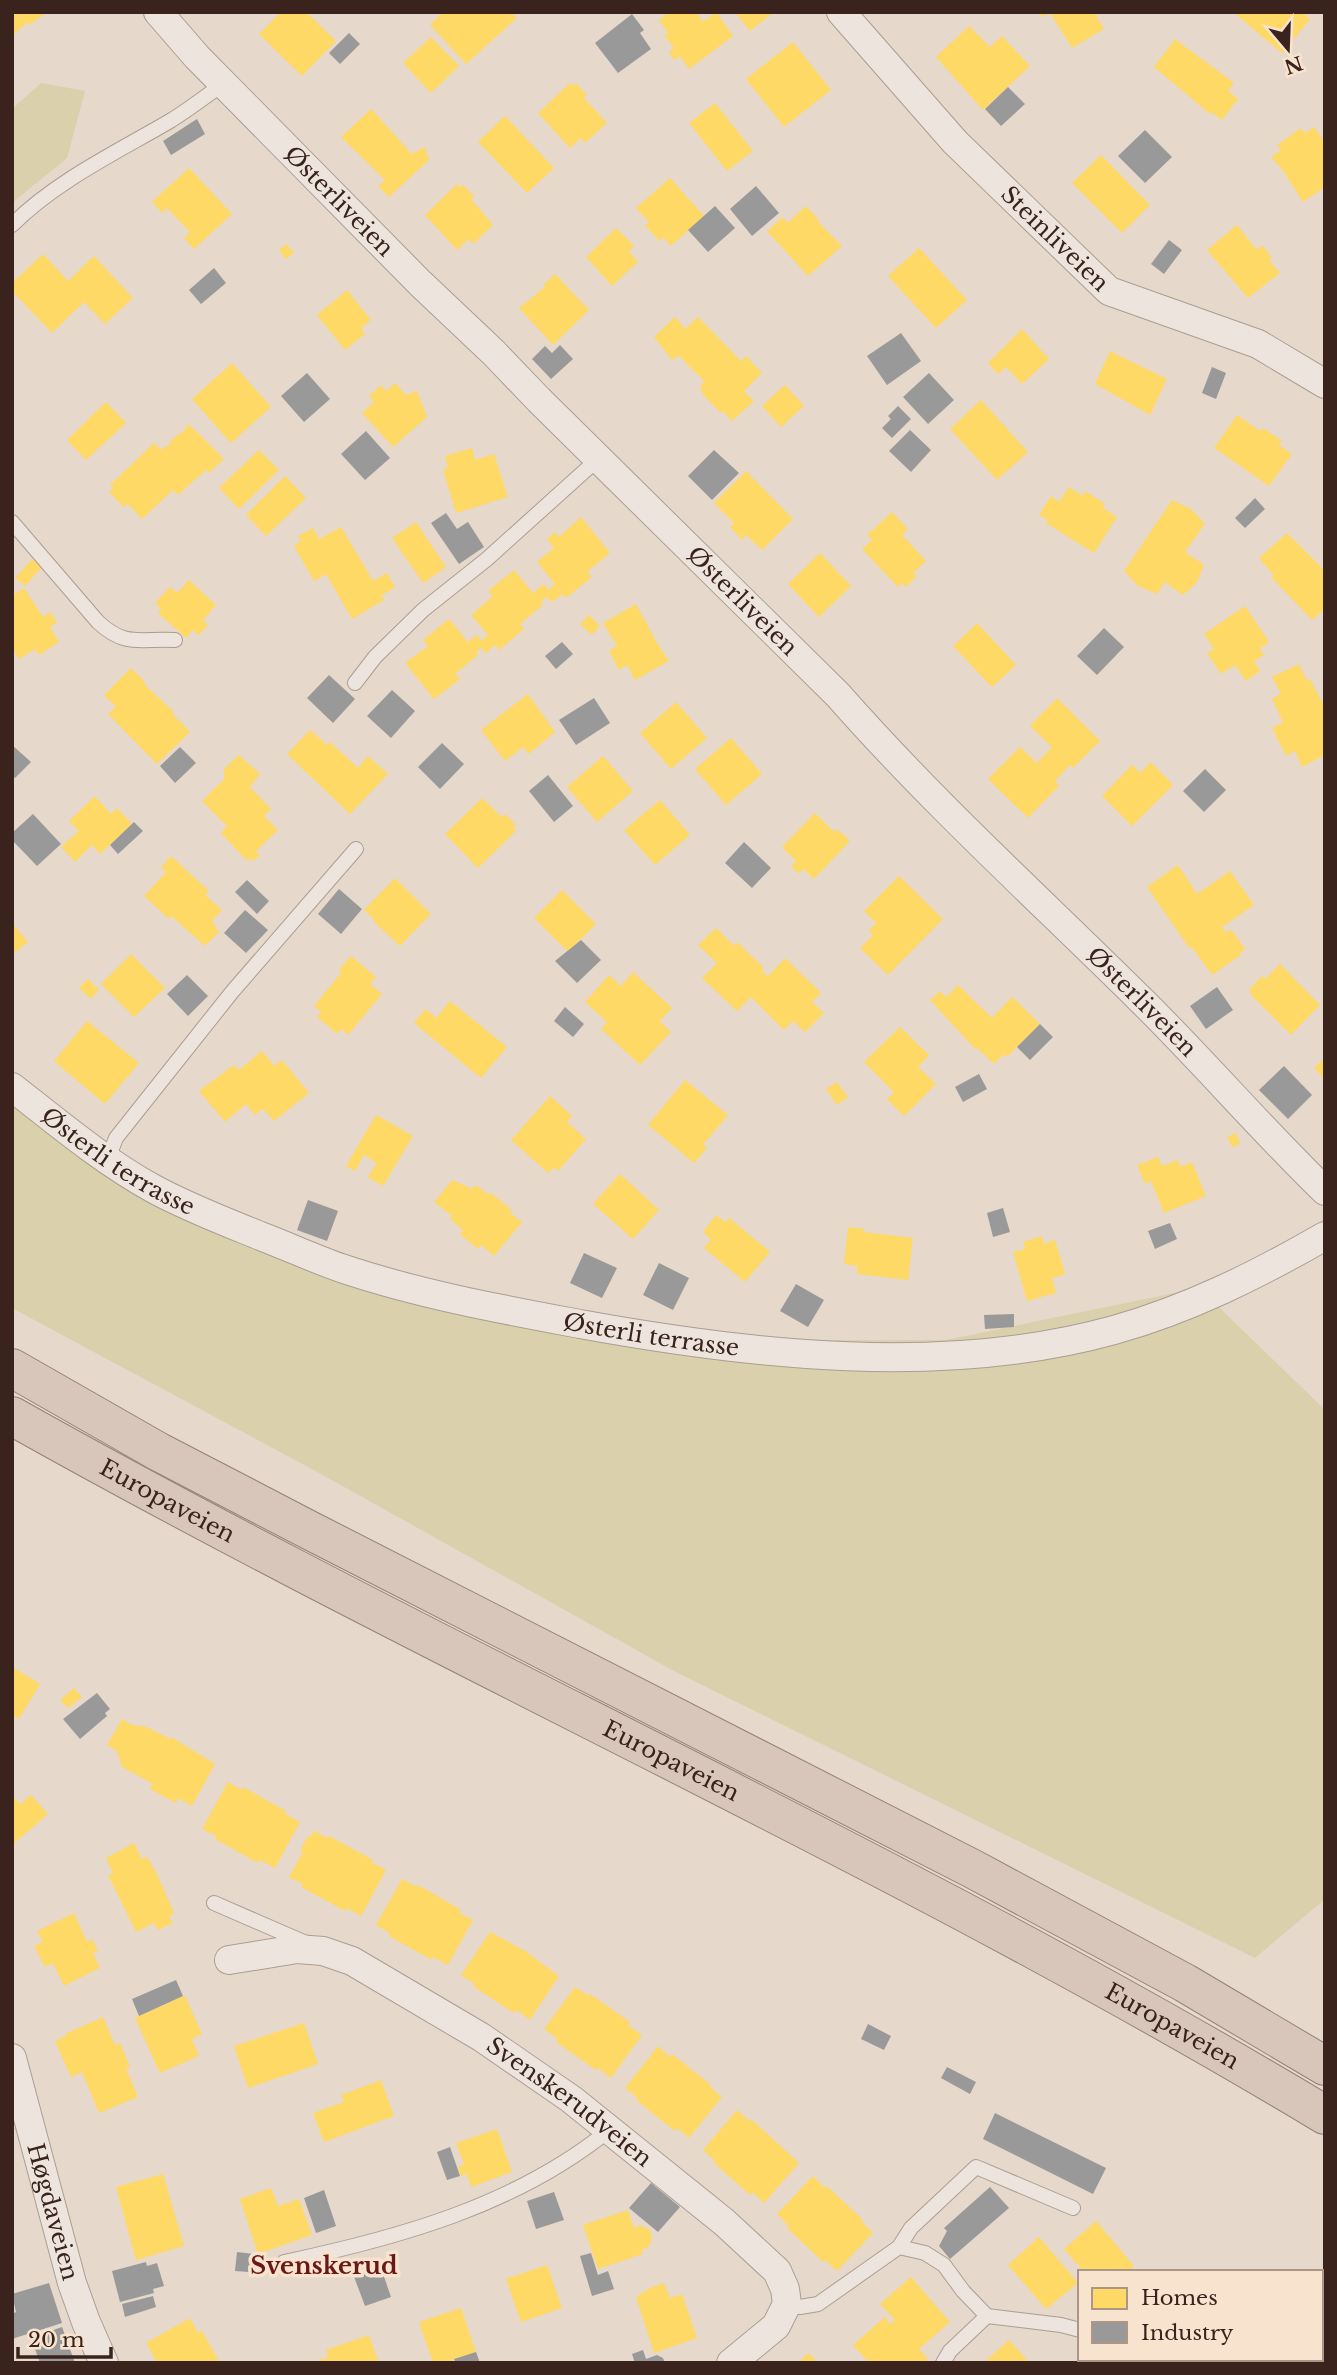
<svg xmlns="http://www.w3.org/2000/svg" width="1337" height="2375" viewBox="0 0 1337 2375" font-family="'Libre Baskerville',serif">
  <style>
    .green { fill: #dad0ab }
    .homes { fill: #ffd966 }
    .industry { fill: #999 }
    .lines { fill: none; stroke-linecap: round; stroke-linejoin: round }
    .lane-casing { stroke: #ab9d94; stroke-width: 16 }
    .street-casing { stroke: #ab9d94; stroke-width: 30 }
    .highway-casing { stroke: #90837b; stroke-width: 40 }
    .lane { stroke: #ede5dd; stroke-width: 14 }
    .street { stroke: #ede5dd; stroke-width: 28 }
    .highway { stroke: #d9c6bb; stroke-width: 38 }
    .labels { text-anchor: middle; stroke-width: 7; stroke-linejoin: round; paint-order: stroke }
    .street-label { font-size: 23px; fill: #39231c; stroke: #f8e3cf }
    .neighbourhood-label { font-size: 24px; font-weight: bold; fill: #691819; stroke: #f8e3cf }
  </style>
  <rect width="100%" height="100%" fill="#e6d8ca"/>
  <path class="green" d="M41 83 85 91 67 158 12 203V109Z
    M12 1081 74 1139 332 1262 726 1340H946L1199 1288 1325 1410V1899L1255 1958 674 1671 321 1474 12 1308Z"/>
  <path class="homes" d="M12 12H47L30 25 28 22 14 34 12 31Z
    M281 12H306L336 41 302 76 259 34Z
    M443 12H511L517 18 466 64 430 25Z
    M669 12H696L703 22 716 12 733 36 689 69 680 56 674 60 669 52 674 48 664 35 668 33 659 20Z
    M735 12H774L750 31Z
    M1039 12H1094L1104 29 1072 48 1050 13 1042 17Z
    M1233 12H1302L1310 19 1282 53Z
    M969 26 990 47 1002 36 1030 66 983 110 936 57Z
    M431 37 459 66 431 93 403 63Z
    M1175 39 1234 83 1228 91 1238 99 1222 120 1211 112 1210 114 1154 67Z
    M793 42 831 90 784 127 746 79Z
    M570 83 573 86 576 83 587 95 584 98 607 123 585 143 581 138 570 148 538 113Z
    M715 103 753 151 727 171 689 123Z
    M371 109 412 154 425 147 429 160 389 197 378 186 385 180 341 137Z
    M505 116 554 168 527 193 478 142Z
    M1314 127 1325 142V187L1303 202 1284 172 1271 157 1281 150 1277 145 1301 128 1305 133Z
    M1101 155 1150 205 1122 233 1072 183Z
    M189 168 232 214 194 249 184 238 190 232 167 208 162 213 152 202Z
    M670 178 704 216 671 246 663 237 659 241 645 225 649 222 636 208Z
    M457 184 460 187 463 185 474 196 471 199 493 225 473 244 469 239 457 250 425 215Z
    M806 206 819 220 818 222 842 246 808 276 767 231 783 217 787 223Z
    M1237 225 1256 249 1263 246 1272 258 1269 260 1280 273 1248 298 1207 250Z
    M616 228 634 246 629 251 638 262 612 286 586 257Z
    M286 244 294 253 286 259 279 250Z
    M919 248 967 300 936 328 888 276Z
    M43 254 68 281 94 256 133 298 105 324 84 302 52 333 12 291V283Z
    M555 274 589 310 553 345 519 308 545 287 543 285Z
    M347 290 371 320 361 328 365 334 345 350 317 315Z
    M675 317 685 329 698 317 741 361 746 356 762 373 744 391 754 401 732 421 723 411 721 413 704 396 700 388 704 381 679 356 672 360 654 337Z
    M1022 329 1049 359 1022 384 1006 367 998 374 988 363Z
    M1110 351 1167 379 1150 415 1095 384Z
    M232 363 271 407 231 443 192 399Z
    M395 383 406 395 417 391 427 417 393 447 362 413 374 402 369 396 381 385 386 391Z
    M785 385 804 406 781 427 762 406Z
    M981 400 1028 452 997 480 950 429Z
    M106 402 126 423 86 460 67 440Z
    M1237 415 1260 431 1263 428 1282 441 1279 445 1292 454 1269 486 1214 448Z
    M189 424 224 459 209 473 206 470 178 495 173 490 142 519 128 504 124 507 109 492 113 488 110 485 154 443 161 450 166 446 167 447 171 444 169 442 180 433 181 434Z
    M472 448 475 460 494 454 508 497 456 513 443 469 448 468 445 456Z
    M259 450 279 470 239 509 219 488Z
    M746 471 793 519 762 550 746 535 742 540 730 527 734 523 714 503Z
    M285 476 306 498 266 536 246 515Z
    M1069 487 1083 496 1085 491 1105 504 1103 508 1117 517 1094 553 1046 523 1048 520 1039 515 1051 496 1059 502Z
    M1172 500 1191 509 1205 524 1185 552 1204 565 1197 582 1183 595 1165 582 1157 594 1138 586 1124 571Z
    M892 512 908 529 902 535 926 561 913 573 917 576 906 587 903 583 898 587 862 549 872 540 867 535Z
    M581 517 610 553 587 572 592 577 566 598 563 594 552 602 547 597 541 602 543 605 520 624 524 629 499 650 495 645 486 653 481 648 476 652 478 655 455 674 460 679 434 699 405 663 428 646 423 640 449 619 468 642 477 635 481 641 488 635 471 615 493 596 488 591 514 570 533 593 544 584 548 590 555 584 537 562 554 548 547 539 555 532 559 537Z
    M416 522 446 567 423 583 392 538Z
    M341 527 373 581 387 573 395 587 381 596 384 600 352 619 326 574 314 581 294 546 301 541 298 536 313 528 319 539Z
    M1287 533 1325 571V609L1312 620 1271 577 1274 576 1259 558Z
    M820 553 851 586 819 617 788 584Z
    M32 559 42 567 25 586 15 578Z
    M189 580 216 605 203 620 208 625 199 635 193 630 186 638 158 613 161 609 155 603 170 587 177 593Z
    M24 588 43 617 50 612 57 622 50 627 59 642 39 655 35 649 19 659 12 649V596Z
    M636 604 657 643 669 661 635 680 627 665 619 670 609 651 617 646 603 623Z
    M1245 606 1269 642 1260 648 1264 655 1254 661 1260 671 1246 681 1235 665 1221 674 1207 653 1214 649 1204 634Z
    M589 615 600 626 592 635 580 624Z
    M977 623 1016 665 992 687 953 646Z
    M1299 664 1307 681 1310 679 1325 708V755L1302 767 1295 751 1286 756 1272 728 1283 722 1272 699 1281 694 1272 677Z
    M131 668 145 682 144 684 174 712 172 713 190 732 157 764 108 714 116 707 104 695Z
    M528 694 555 732 529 754 523 747 505 761 481 730Z
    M1057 698 1100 741 1073 768 1070 765 1055 781 1059 786 1028 818 988 779 1020 747 1037 763 1052 747 1030 726Z
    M676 702 707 738 671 769 640 733Z
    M310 730 327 745 330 742 358 768 368 756 388 774 350 814 287 754Z
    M731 738 762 774 726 805 695 769Z
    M239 755 260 774 250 787 271 809 264 816 278 830 256 851 260 855 253 861 250 858 247 861 221 833 227 826 202 801 224 779V769Z
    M603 756 633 791 597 822 567 787Z
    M1151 762 1173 785 1132 826 1102 796 1132 765 1140 773Z
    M95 796 111 814 117 808 132 824 100 854 92 845 75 862 61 847 79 831 69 821Z
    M482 798 502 817 505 814 516 825 513 828 516 831 478 868 445 834Z
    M660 800 690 835 655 865 624 830Z
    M815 813 834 832 837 829 850 841 814 879 803 869 799 874 791 866 796 861 782 847Z
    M171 856 209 891 205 895 222 910 212 921 219 932 205 946 171 916 169 919 144 896 166 872 161 867Z
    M1178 865 1197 894 1230 871 1254 905 1222 927 1226 933 1231 929 1245 949 1240 953 1241 955 1212 975 1192 947 1190 949 1147 887Z
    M899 876 943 919 888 975 860 948 873 935 869 931 876 923 864 911Z
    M395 878 431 914 400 946 373 921 375 920 364 910Z
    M562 890 596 924 568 952 534 918Z
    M12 923 28 942 12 955Z
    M716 928 734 946 737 942 764 968 762 971 768 976 785 958 821 993 812 1002 824 1013 805 1032 793 1021 784 1030 751 997 737 1011 702 978 717 963 698 945Z
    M131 954 165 988 134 1017 101 984Z
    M351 956 376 977 370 984 382 994 348 1035 341 1029 337 1034 317 1017 321 1012 314 1006 341 973 339 970Z
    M1280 964 1320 1005 1291 1035 1250 994 1251 993 1249 990 1262 976 1265 979Z
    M633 972 672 1008 660 1021 671 1032 640 1065 601 1029 607 1022 585 1002 609 975 621 986Z
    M88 979 99 990 90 999 79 987Z
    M958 985 992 1018 1012 997 1040 1024 1007 1057 1004 1054 994 1064 977 1048 976 1050 930 1000 940 991 946 997Z
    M450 1001 507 1047 481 1078 414 1023 425 1009 436 1018Z
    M87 1021 139 1063 105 1104 54 1061Z
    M900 1027 929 1055 918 1067 936 1084 904 1116 887 1099 894 1092 864 1062Z
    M262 1051 274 1066 282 1060 309 1093 274 1121 263 1109 255 1115 246 1104 225 1122 199 1091 234 1065 239 1070Z
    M1325 1058V1080L1314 1068Z
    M685 1080 728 1115 703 1145 707 1148 694 1163 648 1125Z
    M837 1082 848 1097 837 1105 826 1089Z
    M550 1096 572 1116 567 1122 586 1139 558 1171 554 1167 548 1173 511 1140Z
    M376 1115 413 1136 383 1186 368 1177 377 1163 364 1155 355 1171 346 1166Z
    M1236 1133 1240 1144 1232 1147 1227 1137Z
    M1158 1157 1162 1166 1178 1160 1181 1167 1192 1162 1206 1196 1164 1213 1151 1181 1145 1184 1137 1165Z
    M620 1174 659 1210 633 1239 593 1204Z
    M452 1180 473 1189 476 1185 489 1195 491 1193 512 1210 509 1212 522 1222 494 1256 481 1245 478 1249 460 1234 463 1230 450 1219 452 1216 434 1202Z
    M716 1215 725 1222 729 1218 770 1252 745 1282 704 1248 711 1239 703 1232Z
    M848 1227 865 1229 864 1232 913 1238 908 1280 857 1274V1266L844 1264Z
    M1042 1236 1044 1244 1055 1240 1065 1274 1052 1278 1056 1293 1027 1301 1013 1252 1025 1249 1023 1242Z
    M12 1667 40 1684 19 1719 12 1715Z
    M74 1688 82 1697 68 1708 60 1700Z
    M122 1719 132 1725 147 1727 170 1739 171 1737 215 1764 192 1806 178 1798 176 1803 150 1789 153 1784 122 1767 117 1751 107 1745Z
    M228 1782 242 1790 243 1787 286 1811 285 1814 300 1822 275 1868 260 1860 258 1863 215 1839 216 1836 202 1829Z
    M12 1795 20 1804 31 1795 48 1814 12 1845Z
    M314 1831 328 1838 329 1836 373 1860 372 1863 386 1870 361 1916 347 1908 345 1911 301 1887 303 1884 289 1877 303 1852 300 1850 308 1836 310 1837Z
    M134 1843 142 1859 147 1857 156 1872 174 1913 169 1916 173 1923 158 1930 154 1923 136 1932 108 1875 113 1873 106 1858Z
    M402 1879 417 1887 418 1885 461 1910 459 1913 473 1920 448 1965 433 1957 432 1960 410 1948 389 1936 390 1933 376 1925Z
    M74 1913 87 1942 92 1939 98 1951 93 1953 100 1968 64 1986 53 1963 45 1967 34 1946 43 1942 37 1931Z
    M490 1932 525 1951 559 1976 530 2020 516 2010 514 2013 474 1987 475 1984 461 1975Z
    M575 1987 589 1996 590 1994 630 2022 628 2025 642 2035 611 2078 598 2068 596 2070 556 2042 558 2039 544 2029Z
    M183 1996H185L202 2034 192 2039 199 2056 160 2073 135 2018Z
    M103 2017 115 2045 120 2043 130 2067 126 2068 138 2097 99 2113 82 2072 71 2077 55 2041 66 2036 65 2034Z
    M304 2023 318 2064 248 2088 234 2046Z
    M658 2046 670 2057 672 2054 711 2085 710 2087 722 2097 689 2138 677 2128 675 2131 636 2100 638 2098 625 2088Z
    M381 2080 394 2116 324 2142 313 2113 344 2102 341 2095Z
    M737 2110 749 2121 751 2119 799 2163 764 2203 752 2192 750 2195 713 2162 715 2161 703 2150Z
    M497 2129 512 2172 471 2187 467 2174 461 2176 458 2167 464 2164 456 2143Z
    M163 2174 184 2246 136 2260 116 2187Z
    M813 2176 825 2188 827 2186 863 2220 861 2221 873 2233 837 2271 825 2260 823 2262 787 2228 789 2226 777 2214Z
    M271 2188 278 2206 299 2199 312 2235 258 2254 240 2199Z
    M628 2210 634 2228 640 2225 650 2230 652 2239 648 2248 641 2250 643 2254 598 2269 583 2225Z
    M1096 2221 1134 2266 1128 2272H1084L1064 2249Z
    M1039 2237 1078 2283 1046 2309 1008 2265Z
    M547 2265 562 2308 521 2322 506 2279Z
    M911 2277 950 2322 919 2349 928 2359 924 2363H869L853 2345 885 2317 890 2324 895 2320 880 2304Z
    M664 2283 670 2298 682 2294 697 2338 654 2353 636 2297 650 2288Z
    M461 2308 476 2352 443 2363H433L419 2322Z
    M190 2318 198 2333 202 2331 220 2363H157L146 2343Z
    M369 2335 379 2363H320L319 2360 328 2357 326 2350Z
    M1009 2340 1030 2363H983Z
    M809 2353 818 2363H797Z
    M1155 2359H1201L1197 2363H1158Z"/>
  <path class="industry" d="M632 14 644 30 640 33 651 49 618 73 595 43Z
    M349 33 360 44 340 64 329 53Z
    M1008 87 1025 104 1001 126 985 109Z
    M197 119 205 134 171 155 163 141Z
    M1145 130 1172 157 1145 183 1118 156Z
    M756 186 779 213 752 236 730 209Z
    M715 206 735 228 708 252 688 230Z
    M1169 240 1182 250 1164 274 1151 264Z
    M214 268 226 283 201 304 189 290Z
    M901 333 921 361 887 385 867 356Z
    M560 345 573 359 551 379 532 359 545 346 552 353Z
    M1212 367 1226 373 1216 399 1202 393Z
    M307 373 330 399 304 422 281 396Z
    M929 373 954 400 928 424 903 397Z
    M898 406 911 419 892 438 882 428 891 419 888 416Z
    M910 430 931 450 911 472 889 451Z
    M366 431 390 458 365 480 341 454Z
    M714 450 739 473 712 500 688 476Z
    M1255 498 1265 509 1245 528 1235 518Z
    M446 513 457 529 468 522 484 547 459 564 431 523Z
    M1104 628 1124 647 1097 675 1077 656Z
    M562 642 573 654 556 669 545 656Z
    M329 675 355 699 333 723 307 698Z
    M392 690 415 711 391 738 367 716Z
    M594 698 610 723 576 745 559 720Z
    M442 743 464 764 440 789 418 767Z
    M12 745 31 762 15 778 12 775Z
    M180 747 196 763 175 783 160 766Z
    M1205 769 1226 790 1204 812 1183 791Z
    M548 775 573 806 554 822 529 791Z
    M33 814 61 844 37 866 12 840V833Z
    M134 822 143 831 118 854 110 845Z
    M744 842 771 868 752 888 725 863Z
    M247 880 269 901 257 914 235 892Z
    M339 889 362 909 341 934 318 914Z
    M245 910 268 930 246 953 224 933Z
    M581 940 601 960 577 983 555 961Z
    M187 975 208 996 188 1016 167 994Z
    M1217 987 1233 1010 1206 1029 1190 1006Z
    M565 1007 584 1024 573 1037 554 1021Z
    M1040 1024 1053 1037 1030 1060 1017 1047Z
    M1284 1066 1312 1095 1288 1119 1259 1090Z
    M979 1074 987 1089 963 1102 955 1087Z
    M308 1200 338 1211 327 1241 297 1230Z
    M1003 1208 1010 1232 993 1237 987 1213Z
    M1170 1223 1177 1239 1155 1249 1148 1231Z
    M584 1253 617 1268 602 1298 570 1283Z
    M659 1263 689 1278 673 1310 643 1295Z
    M796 1284 824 1300 808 1327 780 1311Z
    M1014 1314V1327L985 1329 984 1315Z
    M97 1693 110 1709 105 1713 107 1716 80 1739 63 1719Z
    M176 1980 183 1996 139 2016 132 1999Z
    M868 2024 891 2036 884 2050 861 2039Z
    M947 2067 976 2082 970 2094 941 2078Z
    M995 2113 1106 2168 1093 2194 983 2139Z
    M450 2147 460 2176 447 2180 437 2152Z
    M651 2183 680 2207 658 2232 629 2208Z
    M990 2187 1009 2208 950 2259 939 2246 947 2231 944 2228Z
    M324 2190 336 2226 316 2233 304 2198Z
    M554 2192 564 2220 536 2229 527 2201Z
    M237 2252 263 2255 262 2273 235 2271Z
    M591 2253 598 2275 608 2271 614 2289 592 2296 580 2256Z
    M146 2262 147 2266 157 2263 164 2286 153 2289 154 2293 120 2302 112 2271Z
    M380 2265 391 2297 365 2306 353 2274Z
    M49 2283 62 2323 12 2339V2314L16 2312 12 2294Z
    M153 2296 156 2307 125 2317 122 2304Z
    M62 2327 75 2363H40L31 2338Z
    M643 2350 646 2359 657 2355 663 2358 665 2363H635L632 2354Z
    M476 2352 480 2363H456L454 2359Z"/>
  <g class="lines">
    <defs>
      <path id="lane" d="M12 225C56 181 117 152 170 121 188 110 206 96 223 84
        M12 522 98 622C126 648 140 638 175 640
        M355 683 375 657 423 610 487 559 598 459
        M108 1159 116 1138 232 992 356 849
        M214 1903 306 1943
        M899 2247 911 2228 976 2167 1073 2208
        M284 2262C398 2238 517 2205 609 2130
        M787 2304 800 2307 818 2304 899 2247 925 2253 944 2265 963 2291 987 2316 1061 2325 1080 2330
        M1132 2359 1135 2363
        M943 2363 950 2351 987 2316"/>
      <g id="street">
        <path id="s1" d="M158 12 197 57 420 283 494 353 539 400 838 695C933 803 1039 899 1141 1000 1204 1062 1261 1129 1325 1191"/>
        <path id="s2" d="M841 12 955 142 1109 291 1258 344 1325 384"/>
        <path id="s3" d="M12 1087C58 1123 103 1161 154 1189 189 1208 226 1222 263 1237 289 1247 315 1259 341 1268 418 1294 500 1309 580 1324 750 1355 945 1377 1114 1330 1189 1309 1257 1275 1325 1236"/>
        <path id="s4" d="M229 1960 297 1949 323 1951 352 1961 481 2037 571 2099 724 2222 777 2271 785 2289 787 2304 776 2326 731 2363"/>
        <path id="s5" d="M12 2058 72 2283 86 2322 104 2363"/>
      </g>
      <g id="highway">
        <path d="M12 1368 159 1452 311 1531 973 1869 1185 1983 1325 2066"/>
        <path id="s6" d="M12 1416C444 1659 900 1859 1325 2115"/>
      </g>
    </defs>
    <use href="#lane" class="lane-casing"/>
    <use href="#street" class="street-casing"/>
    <use href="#highway" class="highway-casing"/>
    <use href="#lane" class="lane"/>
    <use href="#street" class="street"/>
    <use href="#highway" class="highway"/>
  </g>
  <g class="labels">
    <g class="street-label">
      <text dy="8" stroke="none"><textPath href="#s1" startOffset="262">Østerliveien</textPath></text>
      <text dy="8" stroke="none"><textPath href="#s2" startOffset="312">Steinliveien</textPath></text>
      <text dy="8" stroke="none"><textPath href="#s1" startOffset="830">Østerliveien</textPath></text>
      <text dy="8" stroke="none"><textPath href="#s1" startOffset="1396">Østerliveien</textPath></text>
      <text dy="8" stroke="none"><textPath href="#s3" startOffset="130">Østerli terrasse</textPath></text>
      <text dy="8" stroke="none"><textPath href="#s3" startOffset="696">Østerli terrasse</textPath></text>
      <text dy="8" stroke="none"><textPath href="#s6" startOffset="177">Europaveien</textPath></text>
      <text dy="8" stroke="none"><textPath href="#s6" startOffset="744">Europaveien</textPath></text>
      <text dy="8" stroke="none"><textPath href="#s6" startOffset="1311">Europaveien</textPath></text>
      <text dy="8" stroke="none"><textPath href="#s4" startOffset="385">Svenskerudveien</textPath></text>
      <text dy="8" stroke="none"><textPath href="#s5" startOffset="159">Høgdaveien</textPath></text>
    </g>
    <g class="neighbourhood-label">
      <text x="324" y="2274">Svenskerud</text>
    </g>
  </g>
  <rect width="1337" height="2375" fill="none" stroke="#39231c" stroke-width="28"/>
  <rect x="1078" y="2270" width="245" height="91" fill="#f8e3cf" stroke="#ac9687" stroke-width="2"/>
  <rect x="1092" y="2288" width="35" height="21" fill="#ffd966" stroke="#ac9687" stroke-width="2"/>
  <text x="1141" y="2305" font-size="21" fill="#39231c">Homes</text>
  <rect x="1092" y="2322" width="35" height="21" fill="#999999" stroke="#ac9687" stroke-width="2"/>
  <text x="1141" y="2340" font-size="21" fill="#39231c">Industry</text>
  <g transform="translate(1288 49) rotate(161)" stroke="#f8e3cf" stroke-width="5" paint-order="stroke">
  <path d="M0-5L12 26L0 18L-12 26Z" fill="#39231c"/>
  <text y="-10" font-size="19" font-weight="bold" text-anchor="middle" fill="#39231c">N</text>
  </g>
  <path d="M18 2347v10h93v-10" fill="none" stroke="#39231c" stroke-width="3.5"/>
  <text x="28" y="2347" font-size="21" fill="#39231c" stroke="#f8e3cf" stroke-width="5" paint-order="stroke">20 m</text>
</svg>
